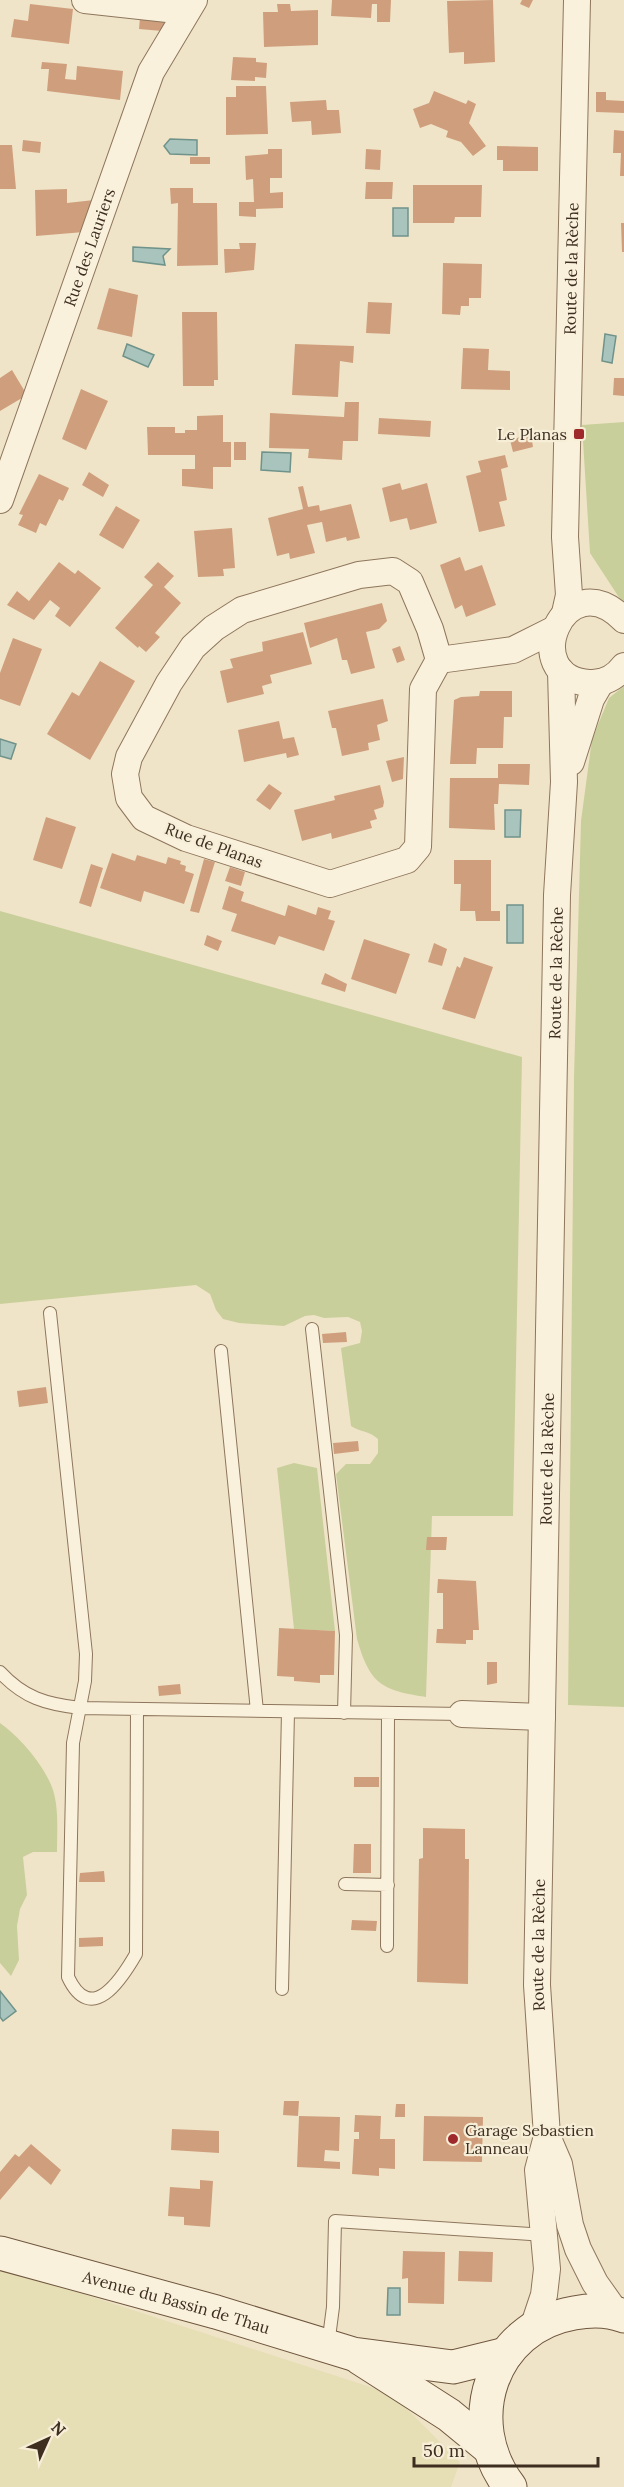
<svg xmlns="http://www.w3.org/2000/svg" width="624" height="2487" viewBox="0 0 624 2487" font-family="Lora,serif">
  <style>
    .farmland { fill: #e6deb5 }
    .green { fill: #c9cf9b }
    .water { fill: #a9c4bc; stroke: #6f938a; stroke-width: 1.5 }
    .building { fill: #cf9f7d }
    .lines { fill: none; stroke-linecap: round; stroke-linejoin: round }
    .service-casing { stroke: #8d765c; stroke-width: 14 }
    .minor-casing { stroke: #8d765c; stroke-width: 28 }
    .secondary-casing { stroke: #6f573f; stroke-width: 35 }
    .service { stroke: #faf1dc; stroke-width: 12 }
    .minor { stroke: #faf1dc; stroke-width: 26 }
    .secondary { stroke: #faf1dc; stroke-width: 33 }
    .poi-dot { fill: #9e2a2b; stroke: #f7eed8; stroke-width: 2 }
    .labels { text-anchor: middle; stroke-width: 4.5; stroke-linejoin: round; paint-order: stroke }
    .street-label { font-size: 16px; fill: #3d2e20; stroke: #f7eed8 }
    .poi-label { font-size: 16px; fill: #3d2e20; stroke: #f7eed8; text-anchor: end }
  </style>
  <rect width="100%" height="100%" fill="#f0e4c8"/>
  <path class="farmland" d="M0 2267 392 2394 460 2462 451 2487H0Z"/>
  <path class="green" d="M624 422V605L590 553 582 425Z
    M624 686V1707L568 1705 574 1077 581 821 592 739 609 698Z
    M0 911 522 1057 513 1516H432L426 1697C381 1690 370 1684 357 1639L336 1474 346 1464H370L378 1453V1439C370 1431 360 1432 351 1426L341 1348 360 1343 362 1331 360 1322 348 1317 324 1318 314 1315 305 1316 284 1326 239 1323 223 1319 216 1310 210 1294 196 1285 0 1304Z
    M294 1463 317 1468 335 1631 294 1629 277 1468Z
    M0 1723C20 1737 45 1766 53 1790 59 1809 57 1832 57 1852H33L23 1857 27 1895 20 1909 17 1926 19 1960 11 1976 0 1963Z"/>
  <path class="water" d="M170 139 197 140V155L170 154 164 146Z
    M393 208H408V236H393Z
    M133 247 170 249 163 256 165 265 133 261Z
    M605 334 616 336 612 363 602 361Z
    M127 344 154 355 148 367 123 356Z
    M262 452 291 453 290 472 261 470Z
    M0 739 16 744 11 759 0 756Z
    M505 810H521L520 837H505Z
    M507 905H523V943H507Z
    M0 1991 16 2011 3 2021 0 2017Z
    M388 2288H400V2315H387Z"/>
  <path class="building" d="M332 0H391L390 22H377V4H372L371 18 331 16Z
    M493 0 495 62 464 64V52L449 53 447 1Z
    M522 0H533L529 8 520 4Z
    M30 4 73 9 69 44 11 37 14 19 28 21Z
    M277 4H290L291 11 318 10V45L264 47 263 12H278Z
    M140 17 164 21 165 25 162 31 139 29Z
    M233 57 256 58V62L267 63 266 78 255 77V81L231 80Z
    M42 62 67 64 65 79 76 80 77 66 123 71 120 100 47 91 49 69H41Z
    M236 86H266L268 134 226 135V97H236Z
    M434 91 466 104 468 100 476 104 469 123 486 146 473 156 461 142 446 137 448 131 431 124 420 128 413 109 429 103Z
    M596 92H606V100L624 101V113L596 112Z
    M326 100 327 110H339L341 133 312 135 311 121 292 122 290 102Z
    M614 130 624 131V176H620L621 153H613Z
    M23 140 41 142 40 153 22 151Z
    M0 145H12L16 189H0Z
    M497 146 538 147V171H503V160H497Z
    M268 149H282V178H270V193L283 192V208L256 209V217L239 216V202H254L253 179 246 180 245 156 268 154Z
    M366 149 381 150 380 170 365 169Z
    M190 157H210V164H190Z
    M366 182H393L392 199H365Z
    M413 185H482L481 217H455L454 223H413Z
    M170 188H193V203H217L218 265 177 266 178 203 171 204Z
    M67 189V203L94 200 84 232 36 236 35 190Z
    M621 223H624V252H622Z
    M239 243H256L254 270 225 273 224 249H240Z
    M443 263 482 264 481 298H469V306H461L460 315 442 314Z
    M109 288 138 295 132 337 97 329Z
    M368 302 392 303 390 334 366 333Z
    M182 312H217L218 380H214V386H183Z
    M295 344 354 346 353 363 340 361 338 397 292 395Z
    M463 348 489 349 488 370 510 371V390L461 389Z
    M12 370 27 395 0 411V378Z
    M614 378H624V396L613 395Z
    M81 389 108 401 86 450 62 439Z
    M345 402H359L358 441H343L342 460 308 458 309 449 269 448 270 413 344 417Z
    M223 415V442H231V467H213V489L182 486V469H195V455H148L147 427H175V433H185V430H197V416Z
    M379 418 431 421 430 437 378 434Z
    M531 434 533 447 513 452 510 440Z
    M234 442H246V460H234Z
    M505 455 508 467 501 469 507 500 499 502 505 526 479 532 466 476 481 472 478 461Z
    M89 472 109 485 103 497 82 485Z
    M39 474 69 488 63 501 59 499 46 526 40 523 36 533 18 525 23 515 19 514Z
    M400 483 402 490 427 483 437 523 410 530 407 518 390 522 382 488Z
    M303 486 308 507 319 505 320 511 351 504 360 538 347 541 346 537 326 542 322 522 307 525 315 553 290 559 289 553 277 556 268 518 303 509 298 487Z
    M116 506 140 520 123 549 99 535Z
    M232 528 235 568 223 569 224 576 198 577 194 531Z
    M460 557 465 571 482 565 496 605 466 617 462 605 455 609 440 565Z
    M59 562 75 574 78 570 101 588 70 627 55 616 60 608 50 600 34 620 7 605 17 591 29 601Z
    M158 562 174 576 164 587 181 603 155 633 160 637 146 652 139 646 138 648 115 628 153 585 144 577Z
    M382 603 387 621 379 629 366 632 375 668 351 674 347 660H342L337 638 310 648 304 623Z
    M303 632 312 664 270 675 272 683 262 686 264 694 227 703 220 671 233 668 230 659 263 651 262 642Z
    M13 638 42 649 20 706 0 699V673Z
    M400 646 405 660 397 663 392 649Z
    M100 661 135 681 90 760 47 734 72 692 79 696Z
    M480 691H512V717H504L503 748H477L476 764H450L454 700 461 697 479 696Z
    M383 699 388 721 377 725 380 740 368 743 369 750 342 756 336 728H332L328 711Z
    M279 721 283 739 294 737 299 755 287 758 286 753 244 762 238 730Z
    M404 757 403 779 392 782 386 761Z
    M498 764H530L529 785 499 784 498 804H494L495 830 449 828 450 778H498Z
    M269 784 282 793 270 810 256 800Z
    M380 785 384 802 383 807 374 810 377 819 370 821 372 828 332 839 331 833 302 841 294 810 335 800 334 796Z
    M46 817 76 827 62 869 33 860Z
    M112 853 135 861 137 855 166 864 168 857 181 861 180 864 186 866 185 871 194 874 184 904 144 891 141 902 100 888Z
    M204 859 215 862 199 913 190 911Z
    M454 860H491V911H500V921H476L475 911H460L461 884H454Z
    M91 864 103 868 91 907 79 903Z
    M230 867 245 872 241 886 225 881Z
    M229 886 244 892 241 901 285 916 288 905 316 915 318 907 331 911 328 919 335 921 324 951 279 936 275 945 231 931 237 914 222 909Z
    M207 935 222 941 218 951 204 945Z
    M364 939 410 954 396 994 351 979Z
    M434 943 447 949 442 966 428 962Z
    M464 957 493 967 475 1019 442 1009 457 966 460 968Z
    M325 973 347 984 345 992 321 984Z
    M346 1332 347 1342 323 1343 322 1334Z
    M46 1387 48 1403 19 1407 17 1391Z
    M358 1441 359 1451 334 1454 333 1443Z
    M427 1537H447L446 1550H426Z
    M438 1579 476 1581 479 1630H473V1640H466V1644L436 1643 437 1629H443V1593H437Z
    M279 1628 335 1631 334 1675H320V1683L294 1681V1677L277 1676Z
    M487 1662H497V1683L487 1685Z
    M180 1684 181 1694 159 1696 158 1686Z
    M354 1777H379V1787H354Z
    M423 1828 465 1829V1859H469L468 1984 417 1982 419 1859 423 1858Z
    M354 1844H371V1873H353Z
    M104 1871 105 1882H79L80 1873Z
    M352 1920 377 1921 376 1931 351 1930Z
    M103 1937V1946L79 1947V1938Z
    M284 2101H299L298 2116 283 2115Z
    M396 2104H405V2117H395Z
    M355 2115 381 2116 380 2139H395V2169L379 2168V2176L352 2174 354 2139H359V2132H354Z
    M299 2116 340 2117 339 2151 325 2150 324 2161 340 2162V2169L297 2167Z
    M424 2116 483 2117 482 2162 423 2161Z
    M172 2129 219 2131V2153L171 2150Z
    M31 2144 61 2170 51 2185 29 2166 0 2200V2172L15 2154 19 2157Z
    M200 2180 213 2181 210 2227 184 2225V2217L168 2216 170 2187 200 2189Z
    M403 2251 445 2252 444 2304 408 2303V2278L402 2279Z
    M459 2251 493 2252 492 2282 458 2281Z"/>
  <g class="lines">
    <defs>
      <path id="service" d="M50 1313 86 1654 85 1681 73 1743 68 1977C91 2026 121 1980 136 1954L137 1709
        M312 1329 346 1635 344 1713
        M221 1351 257 1711
        M0 1672C24 1698 46 1704 80 1708L462 1714
        M345 1884 388 1885
        M387 1946 388 1713
        M282 1989 288 1712
        M328 2345 333 2307 335 2221 545 2235"/>
      <g id="minor">
        <path d="M85 0 186 11"/>
        <path id="s1" d="M0 500 151 72 194 0"/>
        <path d="M393 571 410 582 430 629 439 660 423 689 418 847 407 860 330 884 186 838 144 818 129 798 125 774 129 757 169 683 193 647 214 628 242 610 359 575Z"/>
        <path id="s2" d="M565 613 569 595 565 537 577 0"/>
        <path d="M624 620C564 559 516 678 589 683 603 684 616 677 624 666"/>
        <path d="M439 660 513 650 553 630"/>
        <path d="M571 762 591 699 601 682"/>
        <path d="M462 1714 542 1717"/>
        <path d="M547 2136 559 2164 570 2225 578 2249 595 2283 617 2314"/>
        <path id="s3" d="M533 2328 544 2295 547 2269 538 2170 547 2136 537 1985 557 895 564 782 561 671"/>
      </g>
      <g id="secondary">
        <path id="s4" d="M0 2253 216 2312 353 2354 453 2367 506 2354"/>
        <path d="M360 2358 449 2415 488 2447"/>
        <path d="M510 2487C460 2422 491 2327 574 2313 590 2310 609 2310 624 2316"/>
      </g>
    </defs>
    <use href="#service" class="service-casing"/>
    <use href="#minor" class="minor-casing"/>
    <use href="#secondary" class="secondary-casing"/>
    <use href="#service" class="service"/>
    <use href="#minor" class="minor"/>
    <use href="#secondary" class="secondary"/>
  </g>
  <g class="poi-dot">
    <rect x="573" y="428" width="12" height="12" rx="3"/>
    <circle cx="453" cy="2139" r="6"/>
  </g>
  <g class="labels">
    <g class="street-label">
      <text dy="6" stroke="none"><textPath href="#s1" startOffset="268">Rue des Lauriers</textPath></text>
      <text dy="6" stroke="none"><textPath href="#s2" startOffset="345">Route de la Rèche</textPath></text>
      <text transform="translate(214 845) rotate(20)" y="6">Rue de Planas</text>
      <text dy="6" stroke="none"><textPath href="#s3" startOffset="1359">Route de la Rèche</textPath></text>
      <text dy="6" stroke="none"><textPath href="#s3" startOffset="873">Route de la Rèche</textPath></text>
      <text dy="6" stroke="none"><textPath href="#s3" startOffset="387">Route de la Rèche</textPath></text>
      <text dy="6" stroke="none"><textPath href="#s4" startOffset="183">Avenue du Bassin de Thau</textPath></text>
    </g>
    <g class="poi-label">
      <text x="567" y="440">Le Planas</text>
      <text x="465" y="2136" text-anchor="start">Garage Sebastien<tspan x="465" dy="18">Lanneau</tspan></text>
    </g>
  </g>
  <g transform="translate(48 2439) rotate(45)" stroke="#f7eed8" stroke-width="4.5" paint-order="stroke">
  <path d="M0-4.5L10 22L0 15L-10 22Z" fill="#3d2e20"/>
  <text y="-9" font-size="16" font-weight="bold" text-anchor="middle" fill="#3d2e20">N</text>
  </g>
  <path d="M414 2457v9h184v-9" fill="none" stroke="#3d2e20" stroke-width="3"/>
  <text x="423" y="2457" font-size="18" fill="#3d2e20" stroke="#f7eed8" stroke-width="4.5" paint-order="stroke">50 m</text>
</svg>
